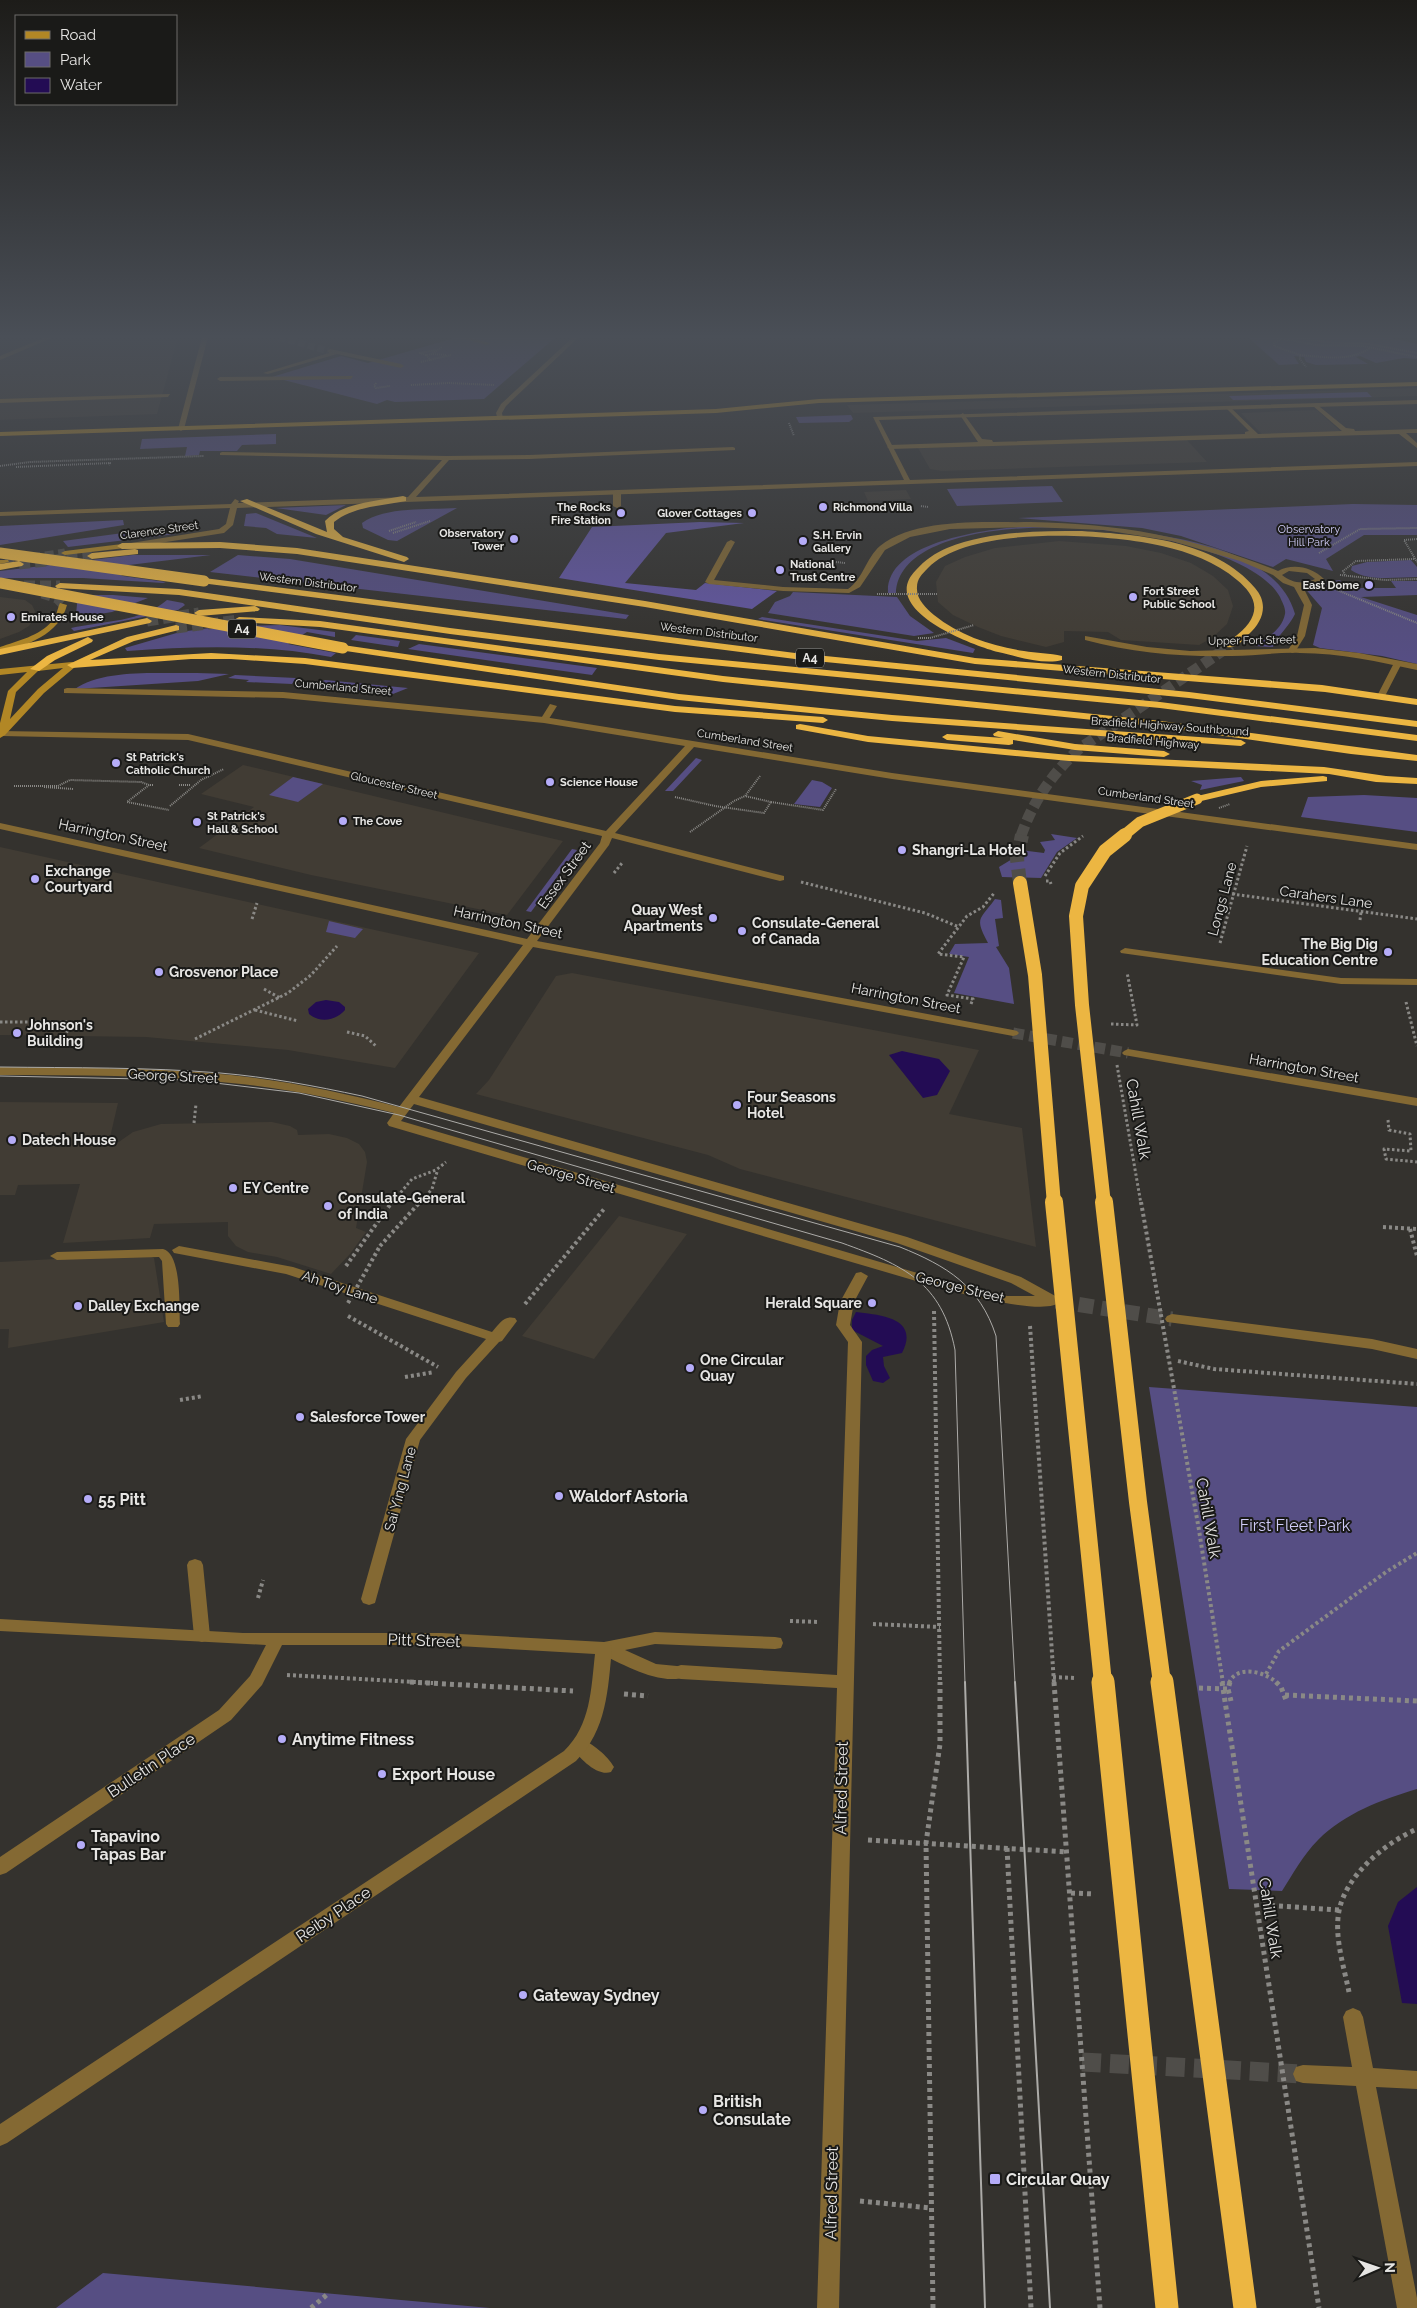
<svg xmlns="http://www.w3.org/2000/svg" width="1417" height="2308" viewBox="0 0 1417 2308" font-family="Raleway,sans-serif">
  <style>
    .built { fill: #413c34 }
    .green { fill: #564e83 }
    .forest { fill: #6457a3 }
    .water { fill: #230c54 }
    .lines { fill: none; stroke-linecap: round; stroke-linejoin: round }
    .street-tunnel-far3 { stroke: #4f4d49; stroke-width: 7; stroke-dasharray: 7 3; stroke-linecap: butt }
    .street-tunnel-far2 { stroke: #4f4d49; stroke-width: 11; stroke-dasharray: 11 5.5; stroke-linecap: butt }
    .street-tunnel-far1 { stroke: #4f4d49; stroke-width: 15; stroke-dasharray: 15 8; stroke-linecap: butt }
    .street-tunnel { stroke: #4f4d49; stroke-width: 19; stroke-dasharray: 19 9; stroke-linecap: butt }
    .secondary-tunnel-far1 { stroke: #4f4d49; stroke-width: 7; stroke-dasharray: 7 3; stroke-linecap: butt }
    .secondary-tunnel { stroke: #4f4d49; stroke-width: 9; stroke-dasharray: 9 4.5; stroke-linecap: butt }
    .highway-tunnel-far1 { stroke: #4f4d49; stroke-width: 11; stroke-dasharray: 11 5; stroke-linecap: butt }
    .highway-tunnel { stroke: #4f4d49; stroke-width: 14; stroke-dasharray: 14 7; stroke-linecap: butt }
    .path-far3 { stroke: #8a8986; stroke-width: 2; stroke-dasharray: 1 1; stroke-linecap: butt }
    .path-far2 { stroke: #8a8986; stroke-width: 3; stroke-dasharray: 2.5 2.5; stroke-linecap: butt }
    .path-far1 { stroke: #8a8986; stroke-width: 4; stroke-dasharray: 3 3; stroke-linecap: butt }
    .path { stroke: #8a8986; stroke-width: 5; stroke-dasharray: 4 4; stroke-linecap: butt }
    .lane { fill: #846933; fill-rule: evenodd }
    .street { fill: #846933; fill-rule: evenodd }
    .secondary { fill: #b28725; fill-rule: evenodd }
    .highway { fill: #ecb642; fill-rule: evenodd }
    .tram-far1 { stroke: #acaba8; stroke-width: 1 }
    .tram { stroke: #acaba8; stroke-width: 2 }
    .path-bridge-far3 { stroke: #8a8986; stroke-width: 2; stroke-dasharray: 1 1; stroke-linecap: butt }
    .path-bridge-far2 { stroke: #8a8986; stroke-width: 3; stroke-dasharray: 2.5 2.5; stroke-linecap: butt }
    .path-bridge-far1 { stroke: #8a8986; stroke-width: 4; stroke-dasharray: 3 3; stroke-linecap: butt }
    .path-bridge { stroke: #8a8986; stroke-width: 5; stroke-dasharray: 4 4; stroke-linecap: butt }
    .highway-bridge-far4 { stroke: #ecb642; stroke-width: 8 }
    .highway-bridge-far3 { stroke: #ecb642; stroke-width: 11 }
    .highway-bridge-far2 { stroke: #ecb642; stroke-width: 14 }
    .highway-bridge-far1 { stroke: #ecb642; stroke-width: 18 }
    .highway-bridge { stroke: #ecb642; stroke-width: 23 }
    .poi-dot { fill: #b5acf8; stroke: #1a1a18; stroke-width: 2 }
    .labels { text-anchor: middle; stroke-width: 4; stroke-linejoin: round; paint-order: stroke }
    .far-poi-label { font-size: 11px; font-weight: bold; fill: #e6e5e3; stroke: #1a1a18; text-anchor: start }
    .far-park-label { font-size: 11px; fill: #d1cdf8; stroke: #1a1a18 }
    .far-street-label { font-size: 11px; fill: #e6e5e3; stroke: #1a1a18 }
    .shield { fill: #1a1a18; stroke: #a9a8a6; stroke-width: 1 }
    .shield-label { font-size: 12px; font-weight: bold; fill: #e6e5e3 }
    .street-label { font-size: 14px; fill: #e6e5e3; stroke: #1a1a18 }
    .poi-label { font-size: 14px; font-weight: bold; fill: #e6e5e3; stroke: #1a1a18; text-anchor: start }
    .near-street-label { font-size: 16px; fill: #e6e5e3; stroke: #1a1a18 }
    .near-poi-label { font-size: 16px; font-weight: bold; fill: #e6e5e3; stroke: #1a1a18; text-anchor: start }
    .near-park-label { font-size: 16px; fill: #d1cdf8; stroke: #1a1a18 }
  </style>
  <rect width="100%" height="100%" fill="#34322e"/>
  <path class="built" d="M0 337H178L157 414 0 420Z
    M1417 388V396L853 413 847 405Z
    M1317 410 1340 431 1262 434 1241 413Z
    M1187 440 1207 462 942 471 930 469 918 448Z
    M906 490 911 499 868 501 864 492Z
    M1059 541 1126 546 1161 553 1191 563 1213 576 1228 590 1233 606 1227 624 1212 638 1199 645 1121 640 1108 632 1064 631V642L1046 647 1001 636 978 627 953 615 938 602 936 582 945 566 965 557 995 548Z
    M0 597 25 600 32 605 35 611 34 619 29 626 19 632 0 639Z
    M243 765 563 841 507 915 311 875 199 848 254 807 201 794Z
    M0 847 479 953 395 1068 288 1050 146 1037 0 1035Z
    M572 973 979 1050 949 1114 1022 1128 1036 1247 740 1169 708 1155 476 1094 489 1080 556 976Z
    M0 1102 118 1103 108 1146H113L133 1132 161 1124 272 1122 290 1126 297 1130 298 1135 329 1134 347 1138 359 1144 365 1152 367 1162 356 1228 366 1232 350 1254 331 1274 277 1257 248 1252 236 1246 228 1236V1222L154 1224 150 1238 63 1243 80 1184 18 1185 15 1195H0Z
    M619 1216 687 1234 594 1359 522 1336Z
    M145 1254 154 1258 164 1322 8 1348 9 1329H0V1262Z"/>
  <path class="green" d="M458 337H556L484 399 395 402 387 400 377 404 272 377 341 356 368 363Z
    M1248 337H1387L1417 344V359L1404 358 1376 363 1360 356 1356 357 1368 364 1316 365 1306 362 1304 357 1294 356 1299 364 1279 365Z
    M1367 392 1372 397 1233 400 1229 396Z
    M851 415 853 419 849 422 799 423 796 417Z
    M276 434V444L242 445 237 451H200L199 455 185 456 187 447 140 449 142 439Z
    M1052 486 1063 502 957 506 947 489Z
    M1353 504 1417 505V535H1364L1326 559 1333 571 1286 559 1273 567 1181 536 1142 528 1018 518Z
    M346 505 326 515 276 508Z
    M457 508 397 541 388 540 363 528 362 523C386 506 428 510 457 508Z
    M256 513 317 538 277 534 266 528 244 526 246 514Z
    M123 520 124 525 0 545V526Z
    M1033 526C1103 528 1272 530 1295 614 1290 625 1275 639 1273 647L1254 646C1266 639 1282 630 1285 614 1286 608 1282 602 1280 597 1237 519 900 492 896 593H888C885 539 996 528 1033 526Z
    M123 533 176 534 68 547 63 541Z
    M133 555H211L129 565 120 568 116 573 123 576 166 582 163 583 83 578H0V571Z
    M238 555 290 559 629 615 626 619 210 572Z
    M1411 560 1417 567V577C1397 577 1368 582 1351 570L1352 566 1367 562Z
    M1340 580 1346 588H1396L1391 581H1417V595L1361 597 1417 615V664L1382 656 1320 648 1313 645 1322 608 1302 585Z
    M793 592 897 597 910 616 934 633 914 636 768 613 775 602 790 596Z
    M73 595H113L148 598 112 612 81 617 76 615 77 604Z
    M167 600 183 603 185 605 178 610 74 631 71 628C103 621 142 622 167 600Z
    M762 617 917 641 946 638 975 649 973 653 758 619Z
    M280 625 335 632V637L307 632 288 644 336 653 331 657C263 644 195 646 127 651L125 648 180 632 217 627Z
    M356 635 400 641 398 647 351 640Z
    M419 644 597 668 592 675 408 649Z
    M197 673 229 674 198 681 75 689C104 668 163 674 197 673Z
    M235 675 296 678 292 684 246 682 249 680 228 678Z
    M325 680 408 688 393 694 335 690 343 687 317 684Z
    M696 758 702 760 673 791H665Z
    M293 777 323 784 298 802 269 795Z
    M1241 777 1244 781 1200 790 1202 785 1191 781Z
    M812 780 822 782 832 788 820 807 794 804Z
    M1364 795 1417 798V832L1301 817 1308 797Z
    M1051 834 1077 838 1057 852 1041 878 1002 877 999 867 1019 855 1020 850 1044 853 1045 850 1040 842 1055 840Z
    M572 849 577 850 531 912 526 911Z
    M995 899 1001 900 1003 918 995 919 999 946 996 947 1009 968 1014 1004 954 993 969 957 949 954 955 944 988 943C974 917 980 920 995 899Z
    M329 921 363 929 355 938 326 932Z
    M1149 1387 1417 1407V1789C1381 1800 1345 1813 1318 1840 1303 1855 1293 1874 1282 1891L1229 1889Z
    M103 2273 490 2308H56Z"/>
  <path class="forest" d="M700 522 744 523 666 533 625 583 696 590 705 583 777 591 752 609 559 578 592 527Z"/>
  <path class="water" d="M326 1000 339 1002 345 1007V1010C336 1021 319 1023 309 1014L308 1009 316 1002Z
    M902 1051 939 1059 950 1071 937 1095 923 1098 889 1055Z
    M856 1312C881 1315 920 1318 902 1353L883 1357 884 1366 890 1378 883 1383 873 1381 866 1365V1356L872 1350 883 1346 852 1330V1320Z
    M1417 1887V2004L1402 2003 1388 1926 1398 1902Z"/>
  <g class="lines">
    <path class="street-tunnel-far3" d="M279 337 328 351"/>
    <path class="street-tunnel-far2" d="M1013 1033 1128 1053"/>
    <path class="street-tunnel-far1" d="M1056 1301 1172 1319"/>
    <path class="street-tunnel" d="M1082 2062 1303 2074"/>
    <path class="secondary-tunnel-far1" d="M60 554 65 553"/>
    <path class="secondary-tunnel" d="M5 562 65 553
      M42 594 57 599 63 605"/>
    <path class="highway-tunnel-far1" d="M19 564 92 556
      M24 586H60
      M147 621 199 613
      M176 628 239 620
      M1021 836C1033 801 1052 774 1079 749L1231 645"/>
    <path class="highway-tunnel" d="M1020 883 1017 859 1022 835"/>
    <path class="path-far3" d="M1237 337H1250
      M1274 337 1316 345 1363 346 1417 357
      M1295 337 1325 342 1368 344 1417 353
      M1281 339 1274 343V346L1300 355V359L1306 367
      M433 354 446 355
      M426 355 420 353 436 350
      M1300 355C1324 357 1349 362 1370 348
      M431 360 426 355 432 354 442 347
      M421 362 451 355
      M376 383 374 386 376 388 390 386
      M411 385 449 383 494 385
      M789 423 794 436
      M0 466 30 462 204 456
      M16 467 110 463 109 465
      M921 506 928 507
      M389 531 416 522
      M393 533 430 521
      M1417 539 1404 540 1417 562
      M1319 553 1360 529 1417 528
      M826 561 845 563
      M1340 575 1385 580 1417 579
      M1345 575 1343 571 1356 561 1414 559
      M1337 590 1417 623
      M877 594H890
      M153 785H149L127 802 169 810
      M179 785H191
      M14 786H58L70 780 141 782 149 785
      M44 787 73 789
      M675 797 715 806 764 813 771 802 745 796
      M771 802 823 810 836 789
      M170 806 201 780 224 769
      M690 832 734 801 745 796 760 776"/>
    <path class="path-far2" d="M614 873 622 863
      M1045 876 1060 853 1083 836
      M1046 881H1050L1051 884
      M801 882 925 913 959 927
      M1232 894 1417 919
      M252 919 257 903
      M1360 920 1361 912
      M1220 943 1247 846
      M264 989 280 998
      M1406 1002 1417 1046
      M971 1004 973 999 947 995 964 957 938 954 967 916 983 907 995 892
      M255 1010 298 1021
      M0 1022H71L63 1041
      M1111 1024 1137 1025 1127 972
      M347 1032 365 1036 377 1047
      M195 1039 288 993 311 975 337 946
      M1388 1120 1389 1130 1410 1134 1411 1151 1384 1149 1386 1159 1417 1162
      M194 1123 196 1104
      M391 1204 412 1179 436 1170 446 1162
      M419 1204 432 1189 437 1172"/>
    <path class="path-far1" d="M1383 1227 1417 1229
      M1410 1229 1417 1256
      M380 1246 420 1202
      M346 1266 392 1202
      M525 1304 604 1209
      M934 1311 940 1683
      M348 1316 438 1367
      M1030 1326 1054 1683
      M1178 1361 1214 1369 1417 1384
      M405 1377 434 1372
      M180 1400 203 1396
      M258 1598 263 1580
      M790 1621 820 1622
      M873 1624 940 1627
      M1266 1674 1279 1651 1386 1572 1417 1553
      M287 1675 433 1683
      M1053 1677 1075 1678
      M1229 1683C1237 1664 1266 1672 1277 1683"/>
    <path class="path" d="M410 1682 573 1691
      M1054 1682 1100 2308
      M1230 1682 1228 1689 1231 1701
      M1276 1682 1281 1687 1286 1700
      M1199 1688 1227 1689
      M624 1694 648 1696
      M1285 1695 1417 1701
      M868 1840 1067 1852
      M1007 1848 1031 2308
      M1071 1893 1095 1894
      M1263 1905 1339 1910
      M1349 1992C1344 1967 1334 1937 1339 1911 1346 1875 1385 1843 1417 1829
      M860 2201 931 2208
      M311 2308 329 2293
      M933 2308 926 1843 940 1744V1682"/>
    <path class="lane" d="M1315 403 1346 428 1354 429 1355 431 1417 429V433H1406L1417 443V448L1399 434 890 449 887 447 890 445 978 442 960 415 963 413 982 439 992 440 993 442 1245 434V432L1249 431 1227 409 1229 406 1258 434 1342 431 1313 406Z
      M733 447 735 448V450L529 459 526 457 529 455Z
      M617 490 621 492V506L617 508 613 506V492Z
      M1031 522C1122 524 1194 537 1278 571 1293 563 1312 567 1324 579L1319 584 1303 587 1312 605 1305 636 1295 652 1292 653 1288 650 1297 636 1304 605 1294 587 1283 583 1273 575 1240 561 1172 541 1104 530 1031 527 950 529 910 537 885 550 860 587 849 593 783 591 709 584 705 582 727 542 731 540 735 542 714 580 783 587 848 589C863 579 866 558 880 546 916 517 988 523 1031 522ZM1289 571 1307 573 1315 579C1304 585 1292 583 1282 575Z
      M1395 661 1402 663 1384 698H1378L1377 696Z
      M550 704 557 706 547 722H541L540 720Z
      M163 1249C182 1254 179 1307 180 1324L178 1327H168L166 1324 162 1261 159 1257 57 1260 50 1256 57 1252Z
      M195 1559 201 1561 203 1565 210 1636 208 1640 202 1642 196 1640 194 1636 187 1565 189 1561Z
      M655 1632 775 1637 781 1638 783 1643 781 1648 775 1649 655 1644 625 1650 656 1664 687 1667 689 1672 687 1677C658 1686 624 1664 598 1653L596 1648 598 1643 604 1642Z
      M581 1739C592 1743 608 1756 614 1767L611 1772C598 1777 578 1758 572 1746L575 1741Z"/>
    <path class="street" d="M46 337H54L0 360V356Z
      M202 337H208L184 429 181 431 178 429Z
      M457 337H468L490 343 487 345Z
      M573 337H579L506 406 502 413 503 419 498 420 496 413 501 404Z
      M330 349 401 364 404 366 401 368 337 354 268 374 263 373 329 353 327 351Z
      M353 376 351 379 220 381 217 379 220 377Z
      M170 394 168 397 0 403V399Z
      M1417 400V404L879 420 910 480 1417 462V466L237 508 233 525 224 533 134 547 130 545 131 543 219 529 226 524 230 508 0 516V512L231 504 235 499 239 501 238 503 408 497 442 460 220 455V453L222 452 447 456 529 455 532 457 529 459 449 460 416 497 904 480 873 417Z
      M1085 636 1147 647 1190 651 1315 648 1359 653 1417 664V670C1379 662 1340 653 1300 653 1278 652 1255 656 1232 656 1182 657 1133 653 1085 640Z
      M67 688 283 692 544 717 892 773 1417 844V850L892 779 694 747 615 833 784 876V880L780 881 612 838 609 845 537 941 1013 1030 1017 1031 1019 1033 1017 1035 1013 1036 533 947 419 1097 907 1237 1021 1277 1059 1298 1061 1301C1048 1319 944 1289 923 1283L389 1126 387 1123 394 1113C341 1100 286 1088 231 1083 154 1075 77 1075 0 1075V1067C77 1068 155 1067 231 1075 288 1081 344 1093 399 1107L523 945 0 829V823L527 939 600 843 602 836 188 740 2 736 0 735V731L188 734 606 831 685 746 544 723 283 698 64 693V689ZM414 1104 897 1243 1011 1283 1035 1296H1007L931 1277 401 1121Z
      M1125 948 1341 978 1417 979V985L1341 984 1121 953 1120 951Z
      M1128 1049 1417 1098V1106L1124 1055 1122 1053 1124 1051Z
      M179 1246 293 1267 492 1332C499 1324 504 1315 515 1318L517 1321 502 1341 499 1342 466 1378 420 1440 375 1603 369 1605 363 1603 361 1599 406 1439 456 1372 486 1339 286 1274 174 1253 172 1250Z
      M861 1272 868 1276 854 1302 850 1325 862 1342 839 2308H817L837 1688 681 1679 675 1677 673 1672 675 1667 681 1665 837 1675 848 1342 836 1325 840 1302 856 1273Z
      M1172 1314 1372 1339 1417 1349V1359L1372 1349 1167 1322 1165 1319 1167 1316Z
      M0 1619 243 1633H441L604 1642 610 1643 612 1648C608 1689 607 1730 576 1761L7 2143 0 2146V2124L564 1751C591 1725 591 1689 595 1654L441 1645H282L262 1685 231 1720 6 1873 0 1875V1857L219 1710 250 1676 266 1645 0 1631Z
      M1353 2008 1360 2011 1363 2017 1373 2068 1417 2071V2089L1376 2087 1417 2298V2308H1397L1356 2086 1303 2083 1296 2081 1293 2074 1296 2067 1303 2065 1352 2067 1343 2017 1346 2011Z"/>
    <path class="secondary" d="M1417 382V386L819 403 716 413 0 436V432L716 409 819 399Z
      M122 544 126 546 125 548 65 555 61 553 65 551Z
      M0 560H8L9 562 0 564Z
      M60 603 67 605C59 635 27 645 0 653V647C17 641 40 636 52 621 57 616 57 609 60 603Z
      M72 662 75 663V667L44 693 5 735 0 738V723L8 691 27 672 0 675V669ZM63 668 38 689 10 719 16 692 38 671Z"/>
    <path class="highway" d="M403 496 406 497V501C382 506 354 506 334 522V529L343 537 407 557 409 559 404 562 316 534 240 501 247 499 327 532 325 521C343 502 379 501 403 496Z
      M1082 531C1140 535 1215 540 1255 588 1269 604 1263 621 1249 634 1243 640 1236 649 1227 647V643C1237 635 1249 627 1253 615 1258 601 1248 589 1237 580 1216 562 1189 552 1162 546 1108 533 969 525 928 568 922 574 917 579 917 587 916 599 926 608 934 615 960 636 992 646 1024 651 1036 653 1050 653 1062 656V660C1043 665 1016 656 998 652 971 645 877 609 916 570 925 560 935 553 947 548 989 531 1038 531 1082 531Z
      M220 542 297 548 645 601 975 658 1322 685 1417 699V705L1325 692 975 664 645 607 297 554 220 548 122 549 117 546 122 543Z
      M135 549 138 550V554L92 559 87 556 92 553Z
      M19 561 24 564 22 566 0 570V564Z
      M204 578 795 653 1189 692 1417 721V727L1189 698 795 659 201 583V579Z
      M60 583 179 589 450 628 659 654 1160 702 1417 735V741L1160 708 659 660 450 634 179 595 57 588 55 586Z
      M255 606 260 609 258 611 199 616 194 613 199 610Z
      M239 617 320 621 723 676 1161 721 1417 755V761L1351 754 1161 727 723 682 320 627 236 622 234 620Z
      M147 618 152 621 150 623 0 655V649Z
      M176 625 179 626V630L134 641 90 660 211 653 305 658 675 706 823 717 828 720 823 723 675 712 305 664 231 659H191L72 668 67 665 127 637Z
      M88 637 93 640 92 642 55 660 39 671 30 669 47 656Z
      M343 645 679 694 892 715 1241 740 1246 743 1241 746 892 721 679 700 339 650V646Z
      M800 724 868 736 1069 755 1324 767 1386 776 1417 778V784L1376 782 1329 774 1069 761 868 742 796 729V725Z
      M998 731 1075 744 1164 751 1170 754 1164 757 1075 750 1013 740V744L1009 745 947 740 942 737 947 734 1004 738 994 736 993 734Z
      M1323 776 1327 777V781L1261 787 1197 802 1191 799 1193 797 1261 781Z"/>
    <path class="tram-far1" d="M0 1067C73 1068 147 1067 220 1073 268 1077 315 1086 362 1096L900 1247C947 1266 980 1286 996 1336L1015 1683
      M0 1076 190 1080 299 1093 399 1115 842 1243C903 1265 942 1282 955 1350L965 1683"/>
    <path class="tram" d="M965 1682 985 2308
      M1015 1682 1050 2308"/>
    <path class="path-bridge-far3" d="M890 594H937
      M918 638H930L974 625
      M1219 808 1230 804"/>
    <path class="path-bridge-far2" d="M1117 1065 1141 1204"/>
    <path class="path-bridge-far1" d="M1141 1202 1199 1530 1223 1683
      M348 1303 380 1246"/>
    <path class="path-bridge" d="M1222 1682 1319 2308"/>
    <path class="highway-bridge-far4" d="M0 553 6 554"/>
    <path class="highway-bridge-far3" d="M0 553 204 581
      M0 583 343 648
      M1123 836 1140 822 1197 799"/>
    <path class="highway-bridge-far2" d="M1020 883 1035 975 1054 1204
      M1104 1204 1082 1005 1076 916 1082 886 1105 851 1125 835"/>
    <path class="highway-bridge-far1" d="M1054 1202 1103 1683
      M1104 1202 1138 1502 1162 1683"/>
    <path class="highway-bridge" d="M1103 1682 1167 2308
      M1162 1682 1245 2308"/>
  </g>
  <linearGradient id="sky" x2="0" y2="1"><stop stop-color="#1d1c19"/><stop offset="0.51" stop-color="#4a4f57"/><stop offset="1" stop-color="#4a4f57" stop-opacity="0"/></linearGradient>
  <rect width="1417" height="660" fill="url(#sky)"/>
  <g class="poi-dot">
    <circle cx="823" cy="507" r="5"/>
    <circle cx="621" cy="513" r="5"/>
    <circle cx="752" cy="513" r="5"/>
    <circle cx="514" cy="539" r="5"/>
    <circle cx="803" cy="541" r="5"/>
    <circle cx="780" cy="570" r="5"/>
    <circle cx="1369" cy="585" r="5"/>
    <circle cx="1133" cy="597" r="5"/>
    <circle cx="11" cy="617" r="5"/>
    <circle cx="116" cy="763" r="5"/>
    <circle cx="550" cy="782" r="5"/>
    <circle cx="343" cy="821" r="5"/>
    <circle cx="197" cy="822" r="5"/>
    <circle cx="902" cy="850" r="5"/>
    <circle cx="35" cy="879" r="5"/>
    <circle cx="713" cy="918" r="5"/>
    <circle cx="742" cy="931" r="5"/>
    <circle cx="1388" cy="952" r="5"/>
    <circle cx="159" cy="972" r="5"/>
    <circle cx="17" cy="1033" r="5"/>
    <circle cx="737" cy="1105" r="5"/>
    <circle cx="12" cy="1140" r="5"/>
    <circle cx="233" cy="1188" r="5"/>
    <circle cx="328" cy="1206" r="5"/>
    <circle cx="872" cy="1303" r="5"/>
    <circle cx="78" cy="1306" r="5"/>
    <circle cx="690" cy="1368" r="5"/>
    <circle cx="300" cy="1417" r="5"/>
    <circle cx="559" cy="1496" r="5"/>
    <circle cx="88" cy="1499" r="5"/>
    <circle cx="282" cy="1739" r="5"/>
    <circle cx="382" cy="1774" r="5"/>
    <circle cx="81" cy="1845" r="5"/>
    <circle cx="523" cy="1995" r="5"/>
    <circle cx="703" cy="2110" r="5"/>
    <rect x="989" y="2173" width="12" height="12" rx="2.5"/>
  </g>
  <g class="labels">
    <g class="far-poi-label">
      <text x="611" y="511" text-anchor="end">The Rocks<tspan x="611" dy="13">Fire Station</tspan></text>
      <text x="833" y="511">Richmond Villa</text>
      <text x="742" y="517" text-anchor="end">Glover Cottages</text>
      <text x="504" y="537" text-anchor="end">Observatory<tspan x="504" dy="13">Tower</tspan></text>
      <text x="813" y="539">S.H. Ervin<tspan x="813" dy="13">Gallery</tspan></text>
      <text x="790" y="568">National<tspan x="790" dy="13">Trust Centre</tspan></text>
      <text x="1359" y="589" text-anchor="end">East Dome</text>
      <text x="1143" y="595">Fort Street<tspan x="1143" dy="13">Public School</tspan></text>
      <text x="21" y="621">Emirates House</text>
      <text x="126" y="761">St Patrick's<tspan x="126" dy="13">Catholic Church</tspan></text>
      <text x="560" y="786">Science House</text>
      <text x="207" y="820">St Patrick's<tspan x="207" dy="13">Hall &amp; School</tspan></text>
      <text x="353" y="825">The Cove</text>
    </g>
    <g class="far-park-label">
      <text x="1309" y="533">Observatory<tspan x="1309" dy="13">Hill Park</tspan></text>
    </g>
    <g class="far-street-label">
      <text transform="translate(159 530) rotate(-8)" y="4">Clarence Street</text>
      <text transform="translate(308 582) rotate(7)" y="4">Western Distributor</text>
      <text transform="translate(709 632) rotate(7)" y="4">Western Distributor</text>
      <text transform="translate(1252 640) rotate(-1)" y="4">Upper Fort Street</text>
      <text transform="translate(1112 674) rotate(6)" y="4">Western Distributor</text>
      <text transform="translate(343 687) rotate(5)" y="4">Cumberland Street</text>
      <text transform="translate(1170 726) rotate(4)" y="4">Bradfield Highway Southbound</text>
      <text transform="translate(745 740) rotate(9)" y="4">Cumberland Street</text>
      <text transform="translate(1153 741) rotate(5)" y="4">Bradfield Highway</text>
      <text transform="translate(394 785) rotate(13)" y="4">Gloucester Street</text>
      <text transform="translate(1146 797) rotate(8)" y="4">Cumberland Street</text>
    </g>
    <g class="shield">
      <rect x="228" y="619.5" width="28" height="19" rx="4"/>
      <rect x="796" y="648.5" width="28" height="19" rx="4"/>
    </g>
    <g class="shield-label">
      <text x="242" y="633">A4</text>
      <text x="810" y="662">A4</text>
    </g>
    <g class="street-label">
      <text transform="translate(113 835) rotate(12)" y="5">Harrington Street</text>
      <text transform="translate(564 875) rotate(-54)" y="5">Essex Street</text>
      <text transform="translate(1326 897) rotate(8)" y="5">Carahers Lane</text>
      <text transform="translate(1222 899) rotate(-75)" y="5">Longs Lane</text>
      <text transform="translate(508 922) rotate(12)" y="5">Harrington Street</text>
      <text transform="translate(906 998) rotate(11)" y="5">Harrington Street</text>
      <text transform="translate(1304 1068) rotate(10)" y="5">Harrington Street</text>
      <text transform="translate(173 1076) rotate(3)" y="5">George Street</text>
      <text transform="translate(571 1176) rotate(16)" y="5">George Street</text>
      <text transform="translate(340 1287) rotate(18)" y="5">Ah Toy Lane</text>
      <text transform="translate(960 1287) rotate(14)" y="5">George Street</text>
      <text transform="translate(400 1489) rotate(-75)" y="5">Sai Ying Lane</text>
    </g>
    <g class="poi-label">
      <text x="912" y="855">Shangri-La Hotel</text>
      <text x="45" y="876">Exchange<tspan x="45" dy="16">Courtyard</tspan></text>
      <text x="703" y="915" text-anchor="end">Quay West<tspan x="703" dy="16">Apartments</tspan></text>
      <text x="752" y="928">Consulate-General<tspan x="752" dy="16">of Canada</tspan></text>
      <text x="1378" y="949" text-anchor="end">The Big Dig<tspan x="1378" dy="16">Education Centre</tspan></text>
      <text x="169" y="977">Grosvenor Place</text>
      <text x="27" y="1030">Johnson's<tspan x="27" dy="16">Building</tspan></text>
      <text x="747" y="1102">Four Seasons<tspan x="747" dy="16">Hotel</tspan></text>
      <text x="22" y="1145">Datech House</text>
      <text x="243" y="1193">EY Centre</text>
      <text x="338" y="1203">Consulate-General<tspan x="338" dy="16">of India</tspan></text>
      <text x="862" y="1308" text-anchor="end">Herald Square</text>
      <text x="88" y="1311">Dalley Exchange</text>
      <text x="700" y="1365">One Circular<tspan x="700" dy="16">Quay</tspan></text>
      <text x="310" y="1422">Salesforce Tower</text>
    </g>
    <g class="near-street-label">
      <text transform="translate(1139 1119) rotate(80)" y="6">Cahill Walk</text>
      <text transform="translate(1209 1518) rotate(80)" y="6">Cahill Walk</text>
      <text transform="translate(424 1640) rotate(2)" y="6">Pitt Street</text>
      <text transform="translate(151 1765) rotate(-34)" y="6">Bulletin Place</text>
      <text transform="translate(841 1788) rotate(-89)" y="6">Alfred Street</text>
      <text transform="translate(333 1914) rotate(-34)" y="6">Reiby Place</text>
      <text transform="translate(1271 1918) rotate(81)" y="6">Cahill Walk</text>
      <text transform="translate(831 2193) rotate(-89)" y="6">Alfred Street</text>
    </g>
    <g class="near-poi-label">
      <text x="569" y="1502">Waldorf Astoria</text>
      <text x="98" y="1505">55 Pitt</text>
      <text x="292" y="1745">Anytime Fitness</text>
      <text x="392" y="1780">Export House</text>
      <text x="91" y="1842">Tapavino<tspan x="91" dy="18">Tapas Bar</tspan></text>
      <text x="533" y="2001">Gateway Sydney</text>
      <text x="713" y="2107">British<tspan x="713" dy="18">Consulate</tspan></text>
      <text x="1006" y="2185">Circular Quay</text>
    </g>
    <g class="near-park-label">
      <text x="1295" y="1531">First Fleet Park</text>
    </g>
  </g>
  <rect x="15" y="15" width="162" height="90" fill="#1a1a18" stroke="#6c6b69"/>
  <rect x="25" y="31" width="25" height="8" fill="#b28725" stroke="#6c6b69"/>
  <text x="60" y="40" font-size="15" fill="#e6e5e3">Road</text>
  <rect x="25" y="52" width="25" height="15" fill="#564e83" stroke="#6c6b69"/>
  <text x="60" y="65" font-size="15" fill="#e6e5e3">Park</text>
  <rect x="25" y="78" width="25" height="15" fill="#230c54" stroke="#6c6b69"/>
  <text x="60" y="90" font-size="15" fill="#e6e5e3">Water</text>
  <g transform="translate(1377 2268) rotate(88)" stroke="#1a1a18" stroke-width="4" paint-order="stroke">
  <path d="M0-4L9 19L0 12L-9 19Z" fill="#e6e5e3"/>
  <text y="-8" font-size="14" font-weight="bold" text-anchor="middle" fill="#e6e5e3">N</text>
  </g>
</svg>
